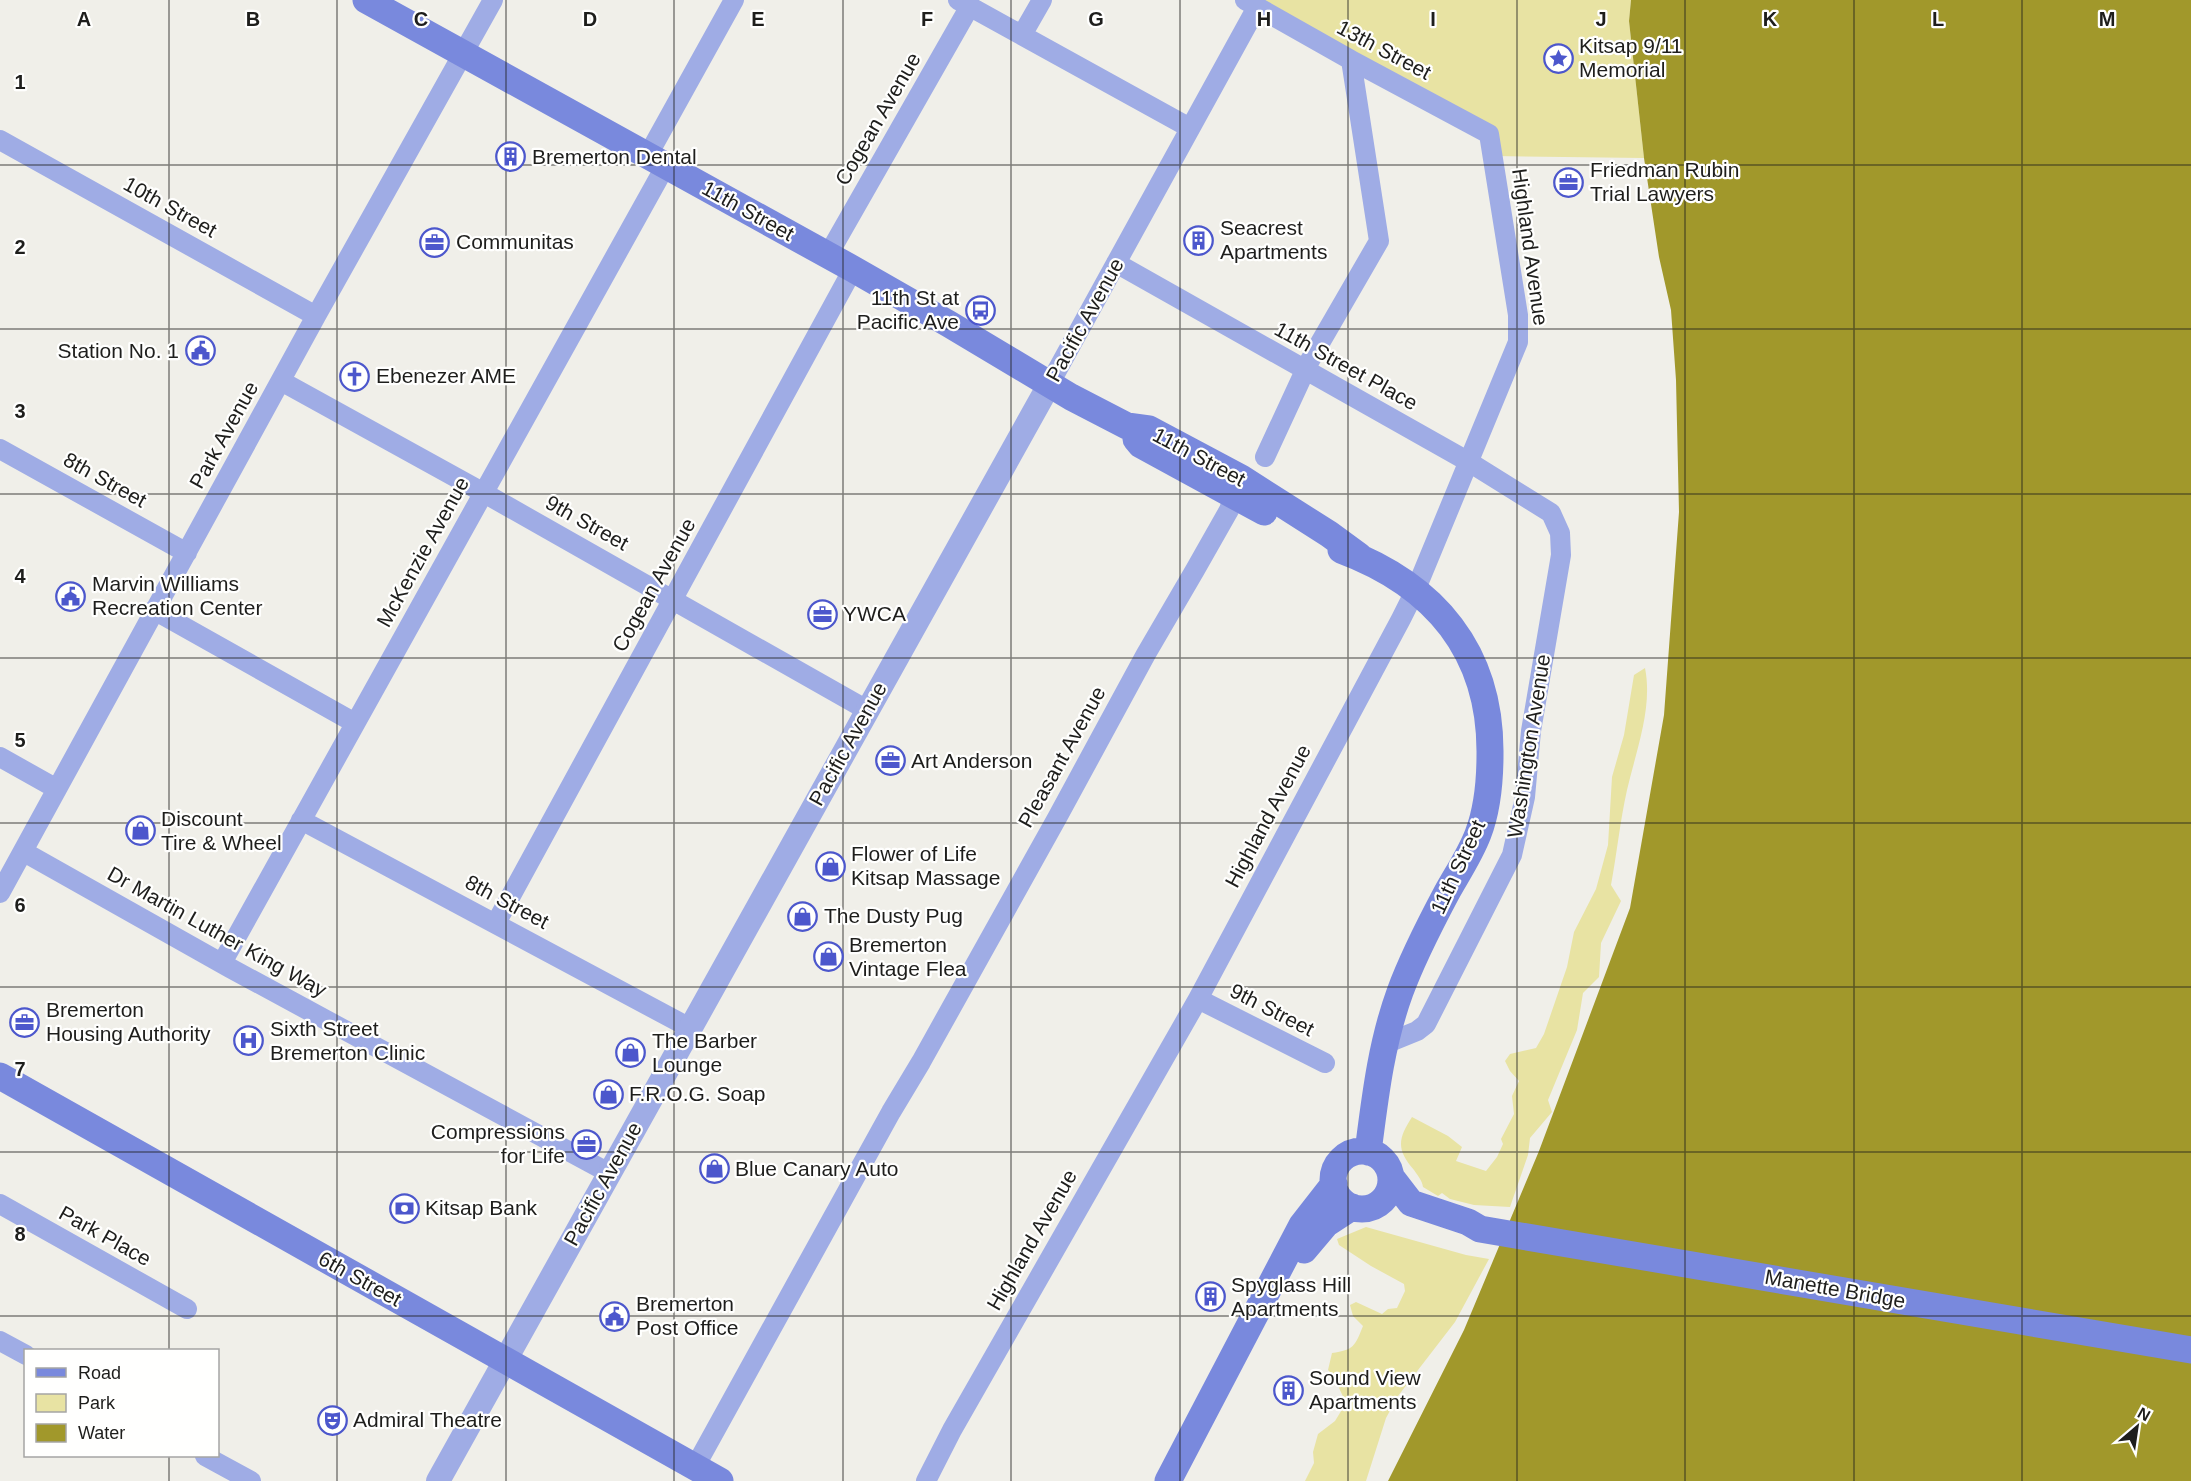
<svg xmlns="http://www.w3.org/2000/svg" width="2191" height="1481" viewBox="0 0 2191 1481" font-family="Arial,sans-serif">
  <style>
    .green { fill: #e8e3a3 }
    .water { fill: #a1982b }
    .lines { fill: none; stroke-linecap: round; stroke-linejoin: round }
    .minor { stroke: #9face5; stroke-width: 20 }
    .tertiary { stroke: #9face5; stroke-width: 24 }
    .secondary { stroke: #7989dd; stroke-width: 27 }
    .grid { fill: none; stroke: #1e1e1c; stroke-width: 1.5; stroke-opacity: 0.55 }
    .labels { text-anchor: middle; stroke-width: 4.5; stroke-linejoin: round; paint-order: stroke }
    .poi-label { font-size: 21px; fill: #1e1e1c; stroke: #fffffe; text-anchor: start }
    .street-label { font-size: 21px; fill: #1e1e1c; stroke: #fffffe }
    .grid-label { font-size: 20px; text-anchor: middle; font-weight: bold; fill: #1e1e1c; stroke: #fffffe; stroke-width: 4.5; stroke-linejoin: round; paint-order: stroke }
  </style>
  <rect width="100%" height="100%" fill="#f0efe9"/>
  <path class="green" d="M1245 0H1631L1629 21 1644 158 1493 156 1489 134Z
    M1645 668C1653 708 1636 751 1627 790 1620 821 1617 853 1611 885L1621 901 1601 943 1599 977 1583 993 1577 1030 1548 1100 1552 1112 1530 1138 1528 1155 1510 1207 1474 1205 1450 1199 1442 1193 1438 1196 1423 1187C1422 1180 1418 1176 1414 1170 1396 1149 1398 1139 1412 1117L1448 1136 1462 1147 1456 1161 1486 1171 1497 1157 1503 1144 1501 1139 1514 1114 1512 1096 1519 1081 1510 1071 1505 1061 1510 1054 1536 1048 1544 1034 1567 967 1574 932 1596 889 1608 845 1612 777 1624 735 1634 675Z
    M1366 1227 1466 1255 1489 1259 1455 1322 1398 1396 1386 1418 1366 1481H1305L1314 1463 1313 1452 1318 1434 1335 1421 1346 1403 1334 1377 1328 1370 1332 1353C1354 1350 1355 1346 1363 1326L1353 1316 1350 1305 1356 1302 1382 1314 1388 1309 1397 1308 1405 1291 1404 1284 1371 1266 1339 1245 1337 1239Z"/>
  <path class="water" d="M1631 0H2191V1481H1388L1464 1330 1539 1151 1630 908 1664 715 1679 512 1676 380 1671 310 1659 257 1644 158 1629 21Z"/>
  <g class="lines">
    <path class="minor" d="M958 0 1190 128
      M1022 35 1042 0
      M0 140 316 316
      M648 155 734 0
      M828 255 970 6
      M1116 263 1469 462 1551 513 1560 533 1561 555 1531 731 1525 797 1512 855 1426 1024 1417 1031 1385 1044
      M281 381 484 493 867 710
      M1049 385 1257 7
      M0 449 187 553
      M1265 457 1309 362 1379 241 1351 60
      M154 610 355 723
      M0 757 57 789
      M301 820 690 1028
      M24 852 230 968 609 1173
      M0 893 316 316 493 0
      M496 923 853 269
      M222 963 666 165
      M1198 999 1325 1063
      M0 1204 187 1309
      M0 1341 26 1355
      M205 1456 251 1481
      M695 1467 891 1112 921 1062 1057 818 1146 654 1195 570 1229 510 1238 485
      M926 1481 952 1430 1198 999 1401 619 1416 589 1518 342V315L1489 134 1351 60 1245 0"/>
    <path class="tertiary" d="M438 1481 1049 385"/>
    <path class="secondary" d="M366 0 853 269 949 324 1071 397 1127 426 1149 429 1241 478 1329 534 1359 556
      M1136 439 1141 445 1264 512
      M1341 550C1435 585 1491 652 1490 754 1490 781 1488 808 1478 834 1470 855 1457 874 1446 894 1429 926 1412 959 1400 992 1381 1044 1375 1098 1368 1152
      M0 1076 720 1481
      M1333 1180a29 29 0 1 1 58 0a29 29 0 1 1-58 0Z
      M1391 1177 1411 1203 1468 1222 1480 1229 2191 1350
      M1304 1250 1326 1224 1352 1207
      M1168 1481 1302 1225 1334 1184"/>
  </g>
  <path class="grid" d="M169 0V1350M337 0V1481M506 0V1481M674 0V1481M843 0V1481M1011 0V1481M1180 0V1481M1348 0V1481M1517 0V1481M1685 0V1481M1854 0V1481M2022 0V1481M0 165H2191M0 329H2191M0 494H2191M0 658H2191M0 823H2191M0 987H2191M0 1152H2191M0 1316H2191M169 1456V1481"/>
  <defs>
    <symbol id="sight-ring" viewBox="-11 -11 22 22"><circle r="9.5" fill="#fffffe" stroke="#4c57cc" stroke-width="1.5"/><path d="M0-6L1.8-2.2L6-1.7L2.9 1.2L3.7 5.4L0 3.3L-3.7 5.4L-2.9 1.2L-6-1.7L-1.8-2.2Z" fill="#4c57cc"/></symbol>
    <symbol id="building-ring" viewBox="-11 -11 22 22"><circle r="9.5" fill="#fffffe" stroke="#4c57cc" stroke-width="1.5"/><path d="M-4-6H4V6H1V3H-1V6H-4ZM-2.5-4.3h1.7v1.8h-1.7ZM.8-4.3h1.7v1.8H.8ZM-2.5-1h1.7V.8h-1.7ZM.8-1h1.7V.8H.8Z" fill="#4c57cc"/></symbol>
    <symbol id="office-ring" viewBox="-11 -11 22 22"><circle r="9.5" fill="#fffffe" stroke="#4c57cc" stroke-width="1.5"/><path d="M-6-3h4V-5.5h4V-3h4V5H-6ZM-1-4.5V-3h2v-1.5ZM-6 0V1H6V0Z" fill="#4c57cc"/></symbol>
    <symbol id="bus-ring" viewBox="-11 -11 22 22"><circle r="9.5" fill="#fffffe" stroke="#4c57cc" stroke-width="1.5"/><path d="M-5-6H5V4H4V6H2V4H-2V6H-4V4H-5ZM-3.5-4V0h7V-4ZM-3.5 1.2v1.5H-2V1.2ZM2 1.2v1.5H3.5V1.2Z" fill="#4c57cc"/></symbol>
    <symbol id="civic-ring" viewBox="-11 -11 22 22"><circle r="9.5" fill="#fffffe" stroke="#4c57cc" stroke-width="1.5"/><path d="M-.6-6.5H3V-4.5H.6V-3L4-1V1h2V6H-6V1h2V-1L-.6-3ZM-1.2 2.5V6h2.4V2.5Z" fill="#4c57cc"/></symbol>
    <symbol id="church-ring" viewBox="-11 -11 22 22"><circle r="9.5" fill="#fffffe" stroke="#4c57cc" stroke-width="1.5"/><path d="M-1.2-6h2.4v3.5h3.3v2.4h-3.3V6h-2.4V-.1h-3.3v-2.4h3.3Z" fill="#4c57cc"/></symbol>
    <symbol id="shop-ring" viewBox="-11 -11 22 22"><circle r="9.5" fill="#fffffe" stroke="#4c57cc" stroke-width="1.5"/><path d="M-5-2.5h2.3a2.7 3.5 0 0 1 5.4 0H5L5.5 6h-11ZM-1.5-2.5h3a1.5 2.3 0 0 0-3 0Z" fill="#4c57cc"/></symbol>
    <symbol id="hospital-ring" viewBox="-11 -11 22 22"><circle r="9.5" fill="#fffffe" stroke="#4c57cc" stroke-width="1.5"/><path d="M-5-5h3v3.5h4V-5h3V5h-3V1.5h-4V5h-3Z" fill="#4c57cc"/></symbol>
    <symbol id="bank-ring" viewBox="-11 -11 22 22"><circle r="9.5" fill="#fffffe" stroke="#4c57cc" stroke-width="1.5"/><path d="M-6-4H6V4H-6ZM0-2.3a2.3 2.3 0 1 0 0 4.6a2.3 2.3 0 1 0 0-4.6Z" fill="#4c57cc"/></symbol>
    <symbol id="theatre-ring" viewBox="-11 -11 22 22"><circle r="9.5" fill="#fffffe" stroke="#4c57cc" stroke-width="1.5"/><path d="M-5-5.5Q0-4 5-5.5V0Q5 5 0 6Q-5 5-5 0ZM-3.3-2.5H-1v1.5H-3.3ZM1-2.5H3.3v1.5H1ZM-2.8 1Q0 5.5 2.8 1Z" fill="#4c57cc"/></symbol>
  </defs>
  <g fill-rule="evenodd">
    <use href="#sight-ring" x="1542" y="42" width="33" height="33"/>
    <use href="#building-ring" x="494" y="140" width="33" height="33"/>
    <use href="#office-ring" x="1552" y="166" width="33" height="33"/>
    <use href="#building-ring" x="1182" y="224" width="33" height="33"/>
    <use href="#office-ring" x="418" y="226" width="33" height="33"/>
    <use href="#bus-ring" x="964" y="294" width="33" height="33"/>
    <use href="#civic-ring" x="184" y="334" width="33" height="33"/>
    <use href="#church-ring" x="338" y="360" width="33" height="33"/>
    <use href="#civic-ring" x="54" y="580" width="33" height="33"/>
    <use href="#office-ring" x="806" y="598" width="33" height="33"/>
    <use href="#office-ring" x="874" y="744" width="33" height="33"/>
    <use href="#shop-ring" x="124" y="814" width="33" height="33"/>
    <use href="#shop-ring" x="814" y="850" width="33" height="33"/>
    <use href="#shop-ring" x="786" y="900" width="33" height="33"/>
    <use href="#shop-ring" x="812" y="940" width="33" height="33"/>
    <use href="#office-ring" x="8" y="1006" width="33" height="33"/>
    <use href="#hospital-ring" x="232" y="1024" width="33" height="33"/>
    <use href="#shop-ring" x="614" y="1036" width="33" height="33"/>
    <use href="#shop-ring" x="592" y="1078" width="33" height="33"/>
    <use href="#office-ring" x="570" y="1128" width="33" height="33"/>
    <use href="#shop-ring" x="698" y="1152" width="33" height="33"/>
    <use href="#bank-ring" x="388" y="1192" width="33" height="33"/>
    <use href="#building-ring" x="1194" y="1280" width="33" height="33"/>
    <use href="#civic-ring" x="598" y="1300" width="33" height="33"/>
    <use href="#building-ring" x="1272" y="1374" width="33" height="33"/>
    <use href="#theatre-ring" x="316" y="1404" width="33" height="33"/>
  </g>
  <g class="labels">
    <g class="poi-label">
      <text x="1579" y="53">Kitsap 9/11<tspan x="1579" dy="24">Memorial</tspan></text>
      <text x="532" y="164">Bremerton Dental</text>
      <text x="1590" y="177">Friedman Rubin<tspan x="1590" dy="24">Trial Lawyers</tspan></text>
      <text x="1220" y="235">Seacrest<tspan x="1220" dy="24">Apartments</tspan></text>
      <text x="456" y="249">Communitas</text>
      <text x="959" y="305" text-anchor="end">11th St at<tspan x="959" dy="24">Pacific Ave</tspan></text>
      <text x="179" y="358" text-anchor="end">Station No. 1</text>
      <text x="376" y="383">Ebenezer AME</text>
      <text x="92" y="591">Marvin Williams<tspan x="92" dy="24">Recreation Center</tspan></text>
      <text x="843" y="621">YWCA</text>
      <text x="911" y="768">Art Anderson</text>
      <text x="161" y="826">Discount<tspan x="161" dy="24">Tire &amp; Wheel</tspan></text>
      <text x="851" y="861">Flower of Life<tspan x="851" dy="24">Kitsap Massage</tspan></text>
      <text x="824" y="923">The Dusty Pug</text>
      <text x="849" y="952">Bremerton<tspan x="849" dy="24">Vintage Flea</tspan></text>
      <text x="46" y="1017">Bremerton<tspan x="46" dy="24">Housing Authority</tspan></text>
      <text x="270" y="1036">Sixth Street<tspan x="270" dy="24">Bremerton Clinic</tspan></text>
      <text x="652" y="1048">The Barber<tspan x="652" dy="24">Lounge</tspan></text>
      <text x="629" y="1101">F.R.O.G. Soap</text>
      <text x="565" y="1139" text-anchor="end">Compressions<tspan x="565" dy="24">for Life</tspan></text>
      <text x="735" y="1176">Blue Canary Auto</text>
      <text x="425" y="1215">Kitsap Bank</text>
      <text x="1231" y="1292">Spyglass Hill<tspan x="1231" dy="24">Apartments</tspan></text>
      <text x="636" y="1311">Bremerton<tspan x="636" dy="24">Post Office</tspan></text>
      <text x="1309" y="1385">Sound View<tspan x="1309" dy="24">Apartments</tspan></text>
      <text x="353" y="1427">Admiral Theatre</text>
    </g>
    <g class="street-label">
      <text transform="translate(1384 50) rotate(28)" y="7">13th Street</text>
      <text transform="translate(878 119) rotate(-60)" y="7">Cogean Avenue</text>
      <text transform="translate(170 207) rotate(29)" y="7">10th Street</text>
      <text transform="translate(748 211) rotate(29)" y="7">11th Street</text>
      <text transform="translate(1530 247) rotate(82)" y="7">Highland Avenue</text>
      <text transform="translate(1085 320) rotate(-61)" y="7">Pacific Avenue</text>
      <text transform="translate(1346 366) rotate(29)" y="7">11th Street Place</text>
      <text transform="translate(224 435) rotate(-61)" y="7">Park Avenue</text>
      <text transform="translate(1199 457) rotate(28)" y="7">11th Street</text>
      <text transform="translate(105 480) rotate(29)" y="7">8th Street</text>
      <text transform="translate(587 523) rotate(29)" y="7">9th Street</text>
      <text transform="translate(423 552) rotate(-61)" y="7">McKenzie Avenue</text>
      <text transform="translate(654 585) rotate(-61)" y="7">Cogean Avenue</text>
      <text transform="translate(848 744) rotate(-61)" y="7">Pacific Avenue</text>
      <text transform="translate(1529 746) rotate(-81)" y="7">Washington Avenue</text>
      <text transform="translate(1062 757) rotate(-61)" y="7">Pleasant Avenue</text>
      <text transform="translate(1268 816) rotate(-62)" y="7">Highland Avenue</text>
      <text transform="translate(1458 867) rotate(-65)" y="7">11th Street</text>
      <text transform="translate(507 902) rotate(28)" y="7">8th Street</text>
      <text transform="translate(217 932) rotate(29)" y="7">Dr Martin Luther King Way</text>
      <text transform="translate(1272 1010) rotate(27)" y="7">9th Street</text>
      <text transform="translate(603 1184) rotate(-61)" y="7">Pacific Avenue</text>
      <text transform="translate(105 1236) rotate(29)" y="7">Park Place</text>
      <text transform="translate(1032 1240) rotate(-60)" y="7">Highland Avenue</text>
      <text transform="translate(360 1279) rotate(29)" y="7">6th Street</text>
      <text transform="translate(1835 1289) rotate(10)" y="7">Manette Bridge</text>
    </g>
  </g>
  <g class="grid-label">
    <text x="84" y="26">A</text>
    <text x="253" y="26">B</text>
    <text x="421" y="26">C</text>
    <text x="590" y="26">D</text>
    <text x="758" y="26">E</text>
    <text x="927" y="26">F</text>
    <text x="1096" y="26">G</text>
    <text x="1264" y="26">H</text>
    <text x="1433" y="26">I</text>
    <text x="1601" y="26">J</text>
    <text x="1770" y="26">K</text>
    <text x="1938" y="26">L</text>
    <text x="2107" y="26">M</text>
    <text x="20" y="89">1</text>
    <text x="20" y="254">2</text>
    <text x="20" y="418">3</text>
    <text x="20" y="583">4</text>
    <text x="20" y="747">5</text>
    <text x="20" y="912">6</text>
    <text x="20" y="1076">7</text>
    <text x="20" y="1241">8</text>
  </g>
  <rect x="24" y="1349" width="195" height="108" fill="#fffffe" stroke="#a5a5a4" stroke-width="1.5"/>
  <rect x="36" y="1368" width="30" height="9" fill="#7989dd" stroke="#a5a5a4" stroke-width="1.5"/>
  <text x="78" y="1379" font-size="18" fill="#1e1e1c">Road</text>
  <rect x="36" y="1394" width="30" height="18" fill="#e8e3a3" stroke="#a5a5a4" stroke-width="1.5"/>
  <text x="78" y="1409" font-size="18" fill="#1e1e1c">Park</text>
  <rect x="36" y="1424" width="30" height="18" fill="#a1982b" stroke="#a5a5a4" stroke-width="1.5"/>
  <text x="78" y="1439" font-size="18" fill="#1e1e1c">Water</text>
  <g transform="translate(2137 1427) rotate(29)" stroke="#fffffe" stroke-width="4.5" paint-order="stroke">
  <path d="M0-4.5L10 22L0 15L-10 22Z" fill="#1e1e1c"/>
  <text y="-9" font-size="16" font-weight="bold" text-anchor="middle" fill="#1e1e1c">N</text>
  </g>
</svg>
